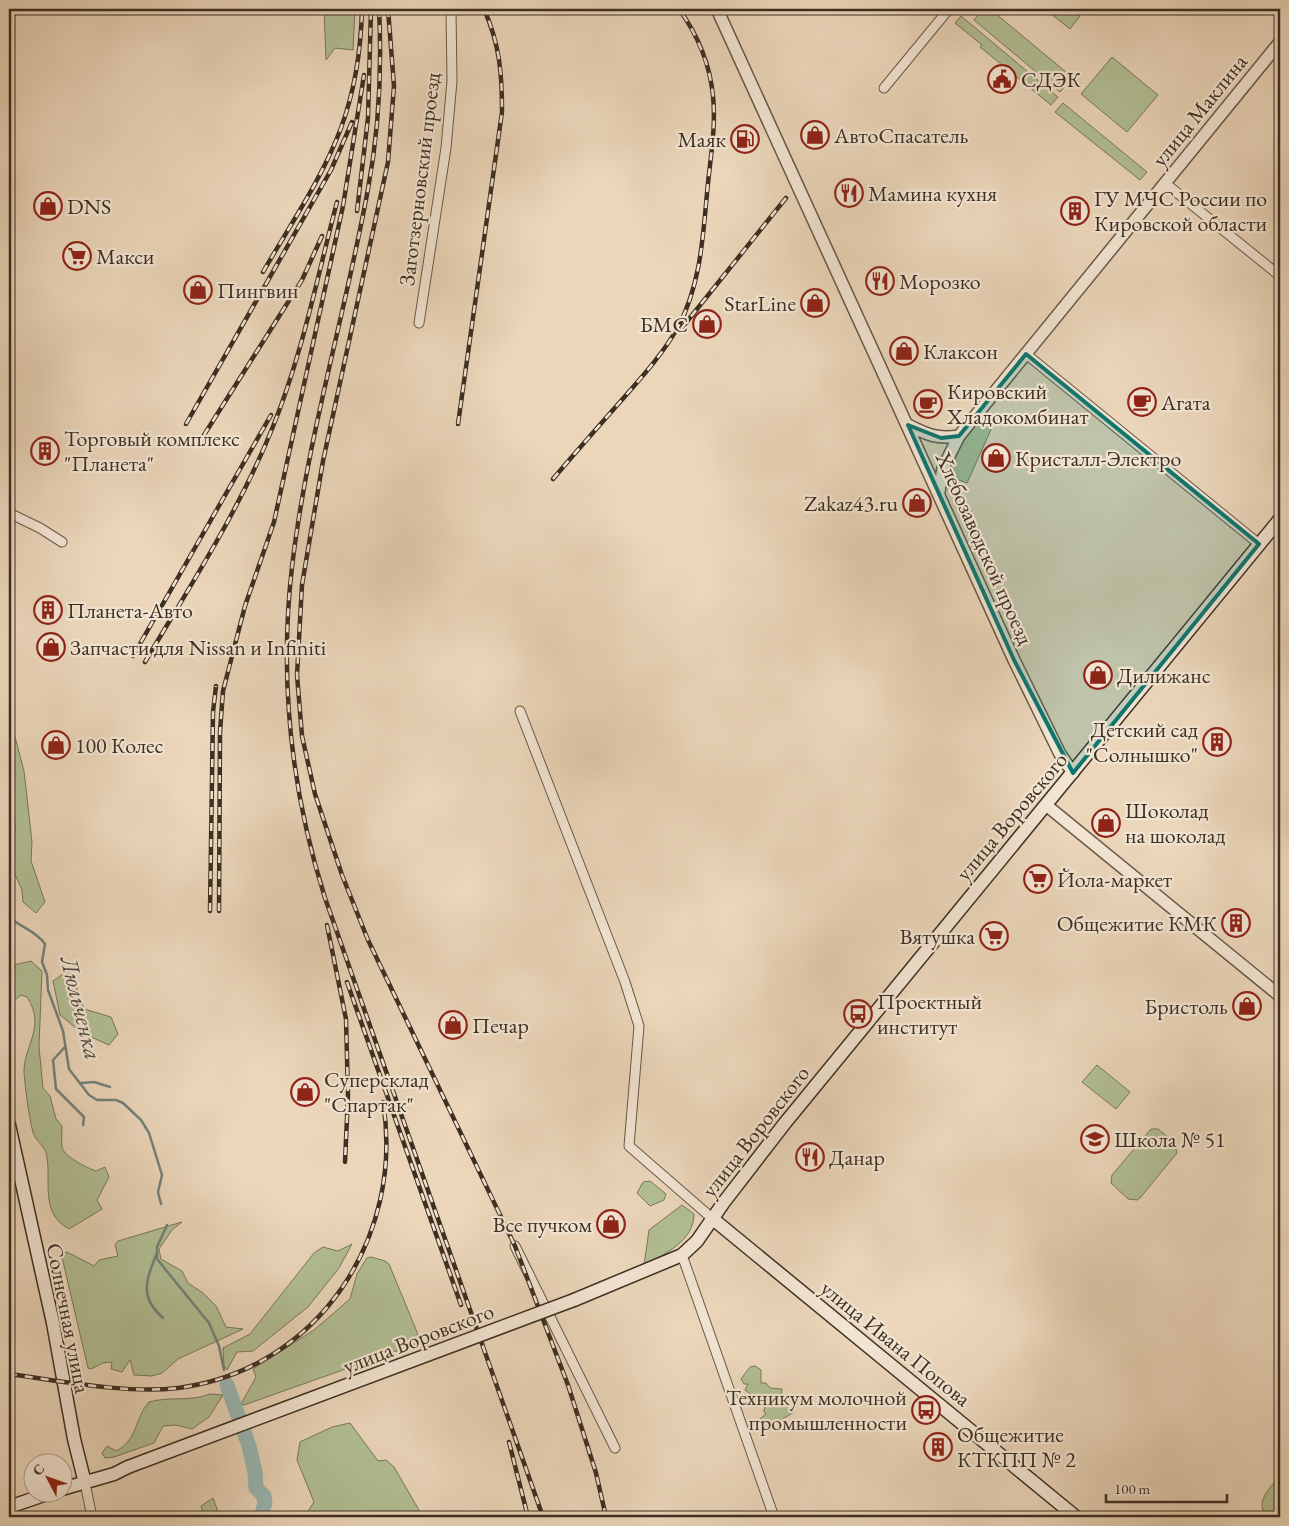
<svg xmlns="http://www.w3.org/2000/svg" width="1289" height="1526" viewBox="0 0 1289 1526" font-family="'EB Garamond',serif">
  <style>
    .green { fill: #b2bf94; stroke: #78775a }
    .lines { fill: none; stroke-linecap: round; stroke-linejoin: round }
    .stream { stroke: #74817a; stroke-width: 2.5 }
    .river { stroke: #99b8b6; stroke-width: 15 }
    .minor-casing { stroke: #685947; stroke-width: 11 }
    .tertiary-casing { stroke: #685947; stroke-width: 14 }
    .secondary-casing { stroke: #3d2f21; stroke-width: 15 }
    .minor { stroke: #f2e4d2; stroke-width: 9 }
    .tertiary { stroke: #f2e4d2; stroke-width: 11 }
    .secondary { stroke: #f2e4d2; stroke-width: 12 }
    .rail-casing { stroke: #3d2f21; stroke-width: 4.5 }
    .rail { stroke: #f2e4d2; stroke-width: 2.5; stroke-dasharray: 8; stroke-linecap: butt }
    .secondary-bridge-casing { stroke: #3d2f21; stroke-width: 15; stroke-linecap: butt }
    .secondary-bridge { stroke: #f2e4d2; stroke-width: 12 }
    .marked { fill: #0f766e; fill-opacity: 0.2; stroke: #0f766e; stroke-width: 4; stroke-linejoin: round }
    .labels { text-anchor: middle; stroke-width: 4.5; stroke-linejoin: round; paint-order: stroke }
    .poi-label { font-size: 22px; fill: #3d2f21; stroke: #f2e4d2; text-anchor: start }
    .street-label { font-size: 22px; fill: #3d2f21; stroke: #f2e4d2 }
    .water-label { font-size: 24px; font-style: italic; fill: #4f4a3f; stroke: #f2e4d2 }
  </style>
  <rect width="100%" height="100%" fill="#ebd6ba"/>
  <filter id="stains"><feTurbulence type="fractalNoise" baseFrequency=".004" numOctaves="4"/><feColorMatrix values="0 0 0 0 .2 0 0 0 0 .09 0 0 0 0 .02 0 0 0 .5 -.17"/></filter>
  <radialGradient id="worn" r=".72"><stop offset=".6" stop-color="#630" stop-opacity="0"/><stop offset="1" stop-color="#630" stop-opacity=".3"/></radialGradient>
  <path class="green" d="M324 9H355L353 50 335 48 326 60Z
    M984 9H990L1066 72V85L1060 92 974 20Z
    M1045 9H1071L1080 16 1070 29Z
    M961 16 1058 97 1051 105 980 47 982 45 955 23Z
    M1112 57 1158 95 1127 132 1081 94Z
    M1063 103 1147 172 1140 180 1055 112Z
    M983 415 993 425 967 483 946 475 955 453Z
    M9 714 24 771 32 842 31 861 45 902 36 913 23 902 22 890 14 872 15 823 9 808Z
    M31 961 42 971 39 1047 43 1088 50 1096 56 1119 62 1126C62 1133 61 1140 62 1147 63 1156 87 1168 96 1171L105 1167 109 1177 97 1200 102 1209 69 1229C40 1213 51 1183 47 1157 46 1147 38 1143 34 1135 30 1126 24 1080 24 1070 25 1044 46 1026 27 997L21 995 15 1000 9 994V966Z
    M70 969 84 1009 111 1017 118 1034 109 1045 82 1033 60 1015 53 981Z
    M1097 1065 1130 1092 1116 1109 1082 1082Z
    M1151 1129H1158L1174 1142 1177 1153 1140 1198 1137 1200 1128 1199 1111 1183 1112 1175Z
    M650 1181 666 1194 664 1200 650 1206 637 1193 643 1182Z
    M682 1205 694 1214C694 1241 665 1254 644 1265L649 1230Z
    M182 1222 172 1230 159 1249 161 1259 182 1271 188 1283 203 1293 216 1306 226 1327 243 1329 178 1359 162 1373 152 1376 134 1375 130 1360 122 1372 111 1369 112 1362 103 1363 91 1369 88 1368 61 1253 67 1252 94 1266 99 1260 118 1256 115 1245 118 1241Z
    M352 1244 339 1268 308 1307 253 1351 237 1352 227 1370 224 1366 223 1348 250 1334 314 1253 323 1247 338 1251Z
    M371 1257 385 1261 389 1264 417 1332 418 1338 416 1344 244 1405 241 1404 256 1377 253 1369 314 1330 350 1299 357 1274 367 1258Z
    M755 1366 761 1370V1383H766L770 1388 782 1389 780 1404 791 1406 794 1412 762 1432 755 1427 754 1424 766 1414 764 1412 765 1403 773 1399 770 1394 758 1400 745 1390 748 1384H744L741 1379 750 1367Z
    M210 1394 223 1395 209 1417 192 1429 176 1425 163 1426 154 1443 114 1457 105 1458 102 1453 107 1446 116 1451C138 1440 134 1419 149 1402 170 1396 190 1402 210 1394Z
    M350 1423 378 1461 386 1460 394 1467 423 1517H304L314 1502 297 1460 300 1442 332 1427Z
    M1280 1476V1517H1268C1253 1503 1270 1488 1280 1476Z
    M213 1498 220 1517H204L201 1506Z"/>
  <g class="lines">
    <path class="stream" d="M9 917C20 927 36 931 45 944L42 962 47 975 48 990 63 1031 69 1069 89 1095 97 1100H116L123 1103 141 1120 149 1133 162 1175 158 1192 161 1204
      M65 1047 53 1060 56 1089 84 1117 83 1125
      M81 1083 94 1082 110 1087
      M167 1225 157 1247V1259L209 1323 219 1346 224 1370
      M156 1255C146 1281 139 1297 163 1318"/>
    <path class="river" d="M227 1385 249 1446 255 1472 256 1488 264 1496 265 1503 261 1517"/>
    <defs>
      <path id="minor" d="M884 88 949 9
        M1165 183 1280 276
        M419 323 446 148 452 81 451 9
        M1026 354 1259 544
        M9 513 40 528 62 542
        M520 711 625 982 639 1026 629 1146 713 1219
        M515 1246 615 1448
        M682 1255 774 1517
        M85 1483 92 1517"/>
      <path id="tertiary" d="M717 9 1014 660 1060 754 1073 773
        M908 425C928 435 936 439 959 436
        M939 492 943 468 959 436 1280 42
        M1046 805 1280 996"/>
      <path id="secondary" d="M9 1125 53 1323 74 1439 85 1483
        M713 1219 1076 1517
        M574 1300 682 1255 697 1241 724 1202 785 1123 1280 519
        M62 1489 114 1474 128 1467
        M9 1507 47 1494"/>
    </defs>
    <use href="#minor" class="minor-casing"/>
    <use href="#tertiary" class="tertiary-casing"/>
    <use href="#secondary" class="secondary-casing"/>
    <use href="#minor" class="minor"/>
    <use href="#tertiary" class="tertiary"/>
    <use href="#secondary" class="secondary"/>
    <defs>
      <path id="rail" d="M379 9C382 69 379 130 368 189 345 315 307 439 292 567 279 679 291 790 325 898L543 1517
        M388 9 394 86 388 162 323 461 302 585 297 675 302 736 315 794 342 875 368 940 515 1246 568 1385 596 1473 606 1517
        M357 211 368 118 371 9
        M263 272C290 225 322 179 341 128 355 90 361 49 362 9
        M681 329 786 198
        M186 424 331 170 352 122
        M458 424 502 112C502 74 500 45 484 9
        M204 435 302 280 322 236
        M553 479C575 453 598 427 620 402 641 378 663 354 678 327 702 282 703 232 708 183 711 154 716 125 713 96 710 65 697 34 679 9
        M133 656 271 415
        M145 662C190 586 239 511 272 429 302 356 317 278 337 202
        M210 911 213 712 216 686
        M219 911 220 732 223 691 245 606 274 522 343 206 364 75
        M327 925 346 1019 348 1096 345 1162
        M347 982 461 1305
        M9 1374C61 1381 126 1394 178 1388 318 1370 405 1237 383 1102
        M509 1442 528 1517"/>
    </defs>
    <use href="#rail" class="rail-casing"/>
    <use href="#rail" class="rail"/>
    <defs>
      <path id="secondary-bridge" d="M128 1467 574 1300"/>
    </defs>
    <use href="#secondary-bridge" class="secondary-bridge-casing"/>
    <use href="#secondary-bridge" class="secondary-bridge"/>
  </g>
  <path class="marked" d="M1026 354 1259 544 1073 773 1014 660 908 425 941 438 959 436Z"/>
  <defs>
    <symbol id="civic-ring" viewBox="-11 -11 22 22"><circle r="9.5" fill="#f2e4d2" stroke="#8f2418" stroke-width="1.5"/><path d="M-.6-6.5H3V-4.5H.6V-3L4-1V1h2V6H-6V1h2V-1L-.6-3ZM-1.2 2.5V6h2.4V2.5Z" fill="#8f2418"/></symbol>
    <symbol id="shop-ring" viewBox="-11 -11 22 22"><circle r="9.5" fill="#f2e4d2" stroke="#8f2418" stroke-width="1.5"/><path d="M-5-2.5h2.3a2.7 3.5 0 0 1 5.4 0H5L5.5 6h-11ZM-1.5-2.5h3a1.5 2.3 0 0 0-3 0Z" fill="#8f2418"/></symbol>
    <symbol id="fuel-ring" viewBox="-11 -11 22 22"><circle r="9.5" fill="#f2e4d2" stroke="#8f2418" stroke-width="1.5"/><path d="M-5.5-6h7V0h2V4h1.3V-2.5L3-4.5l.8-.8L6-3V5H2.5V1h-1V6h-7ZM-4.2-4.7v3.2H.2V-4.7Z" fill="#8f2418"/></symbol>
    <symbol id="restaurant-ring" viewBox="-11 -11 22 22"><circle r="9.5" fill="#f2e4d2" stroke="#8f2418" stroke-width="1.5"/><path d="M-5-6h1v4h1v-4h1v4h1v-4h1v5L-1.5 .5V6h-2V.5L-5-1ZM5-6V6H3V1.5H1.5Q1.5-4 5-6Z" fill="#8f2418"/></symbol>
    <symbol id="building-ring" viewBox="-11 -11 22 22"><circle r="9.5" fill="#f2e4d2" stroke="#8f2418" stroke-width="1.5"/><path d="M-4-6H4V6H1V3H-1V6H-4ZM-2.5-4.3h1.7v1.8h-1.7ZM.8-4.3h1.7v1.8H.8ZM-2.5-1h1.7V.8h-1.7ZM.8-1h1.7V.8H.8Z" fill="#8f2418"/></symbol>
    <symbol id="supermarket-ring" viewBox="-11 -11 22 22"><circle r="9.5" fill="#f2e4d2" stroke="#8f2418" stroke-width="1.5"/><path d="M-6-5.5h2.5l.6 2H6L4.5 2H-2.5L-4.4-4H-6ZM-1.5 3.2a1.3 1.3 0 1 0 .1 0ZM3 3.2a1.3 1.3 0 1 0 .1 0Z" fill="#8f2418"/></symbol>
    <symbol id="cafe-ring" viewBox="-11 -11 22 22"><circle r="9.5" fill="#f2e4d2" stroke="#8f2418" stroke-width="1.5"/><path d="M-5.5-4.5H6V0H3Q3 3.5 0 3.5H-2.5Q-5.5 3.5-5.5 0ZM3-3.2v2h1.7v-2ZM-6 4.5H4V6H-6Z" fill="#8f2418"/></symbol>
    <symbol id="bus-ring" viewBox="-11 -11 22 22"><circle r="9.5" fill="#f2e4d2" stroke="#8f2418" stroke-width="1.5"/><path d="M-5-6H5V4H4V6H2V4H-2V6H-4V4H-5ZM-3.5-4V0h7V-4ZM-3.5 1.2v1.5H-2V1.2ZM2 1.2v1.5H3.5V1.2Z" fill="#8f2418"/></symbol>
    <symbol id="school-ring" viewBox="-11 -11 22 22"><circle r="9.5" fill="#f2e4d2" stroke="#8f2418" stroke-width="1.5"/><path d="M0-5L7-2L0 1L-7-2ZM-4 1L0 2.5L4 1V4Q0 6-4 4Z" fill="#8f2418"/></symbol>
  </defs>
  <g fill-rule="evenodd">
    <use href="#civic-ring" x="986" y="63" width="32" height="32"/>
    <use href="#shop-ring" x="799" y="119" width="32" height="32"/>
    <use href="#fuel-ring" x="729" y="123" width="32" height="32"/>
    <use href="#restaurant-ring" x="833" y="177" width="32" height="32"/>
    <use href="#shop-ring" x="32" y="190" width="32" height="32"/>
    <use href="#building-ring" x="1059" y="195" width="32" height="32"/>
    <use href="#supermarket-ring" x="61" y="240" width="32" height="32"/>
    <use href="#restaurant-ring" x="864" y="265" width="32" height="32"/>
    <use href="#shop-ring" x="182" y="274" width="32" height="32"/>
    <use href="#shop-ring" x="799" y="287" width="32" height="32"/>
    <use href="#shop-ring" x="691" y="308" width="32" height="32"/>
    <use href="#shop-ring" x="888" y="335" width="32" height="32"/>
    <use href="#cafe-ring" x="1126" y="386" width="32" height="32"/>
    <use href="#cafe-ring" x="912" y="388" width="32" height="32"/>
    <use href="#building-ring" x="29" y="435" width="32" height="32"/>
    <use href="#shop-ring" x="980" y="442" width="32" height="32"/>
    <use href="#shop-ring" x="901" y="487" width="32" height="32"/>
    <use href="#building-ring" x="32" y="594" width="32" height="32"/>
    <use href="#shop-ring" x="35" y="631" width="32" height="32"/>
    <use href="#shop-ring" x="1082" y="659" width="32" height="32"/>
    <use href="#building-ring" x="1201" y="726" width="32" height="32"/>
    <use href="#shop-ring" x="40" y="729" width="32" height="32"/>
    <use href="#shop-ring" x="1090" y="807" width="32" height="32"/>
    <use href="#supermarket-ring" x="1022" y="863" width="32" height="32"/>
    <use href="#building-ring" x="1220" y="907" width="32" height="32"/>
    <use href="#supermarket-ring" x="978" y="920" width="32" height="32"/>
    <use href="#shop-ring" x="1231" y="990" width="32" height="32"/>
    <use href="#bus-ring" x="842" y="998" width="32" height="32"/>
    <use href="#shop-ring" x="437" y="1009" width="32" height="32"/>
    <use href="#shop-ring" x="289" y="1076" width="32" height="32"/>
    <use href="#school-ring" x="1079" y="1123" width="32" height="32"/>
    <use href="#restaurant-ring" x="794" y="1141" width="32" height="32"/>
    <use href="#shop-ring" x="595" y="1208" width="32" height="32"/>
    <use href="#bus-ring" x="910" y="1394" width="32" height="32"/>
    <use href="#building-ring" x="922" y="1431" width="32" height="32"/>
  </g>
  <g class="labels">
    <g class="poi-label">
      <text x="1021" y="87">СДЭК</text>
      <text x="834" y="143">АвтоСпасатель</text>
      <text x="726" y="147" text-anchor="end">Маяк</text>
      <text x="868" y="201">Мамина кухня</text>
      <text x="1094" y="206">ГУ МЧС России по<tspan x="1094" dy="25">Кировской области</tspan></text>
      <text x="67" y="214">DNS</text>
      <text x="96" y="264">Макси</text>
      <text x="899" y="289">Морозко</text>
      <text x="217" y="298">Пингвин</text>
      <text x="796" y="311" text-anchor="end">StarLine</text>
      <text x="688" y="332" text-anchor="end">БМС</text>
      <text x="923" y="359">Клаксон</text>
      <text x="947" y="399">Кировский<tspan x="947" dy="25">Хладокомбинат</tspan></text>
      <text x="1161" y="410">Агата</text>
      <text x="64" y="446">Торговый комплекс<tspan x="64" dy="25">"Планета"</tspan></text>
      <text x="1015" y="466">Кристалл-Электро</text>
      <text x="898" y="511" text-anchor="end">Zakaz43.ru</text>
      <text x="67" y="618">Планета-Авто</text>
      <text x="70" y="655">Запчасти для Nissan и Infiniti</text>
      <text x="1117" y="683">Дилижанс</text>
      <text x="1198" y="737" text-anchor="end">Детский сад<tspan x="1198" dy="25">"Солнышко"</tspan></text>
      <text x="75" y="753">100 Колес</text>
      <text x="1125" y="818">Шоколад<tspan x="1125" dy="25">на шоколад</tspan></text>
      <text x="1057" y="887">Йола-маркет</text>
      <text x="1217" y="931" text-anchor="end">Общежитие КМК</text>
      <text x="975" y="944" text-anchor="end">Вятушка</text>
      <text x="877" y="1009">Проектный<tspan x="877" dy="25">институт</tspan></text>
      <text x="1228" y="1014" text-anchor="end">Бристоль</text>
      <text x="472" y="1033">Печар</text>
      <text x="324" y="1087">Суперсклад<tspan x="324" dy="25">"Спартак"</tspan></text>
      <text x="1114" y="1147">Школа № 51</text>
      <text x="829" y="1165">Данар</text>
      <text x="592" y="1232" text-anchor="end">Все пучком</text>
      <text x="907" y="1405" text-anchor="end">Техникум молочной<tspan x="907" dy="25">промышленности</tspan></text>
      <text x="957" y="1442">Общежитие<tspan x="957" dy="25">КТКПП № 2</tspan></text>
    </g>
    <g class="street-label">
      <text transform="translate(1199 110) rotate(-51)" y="8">улица Маклина</text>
      <text transform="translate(419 179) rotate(-83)" y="8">Заготзерновский проезд</text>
      <text transform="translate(985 548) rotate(66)" y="8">Хлебозаводской проезд</text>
      <text transform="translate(1011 816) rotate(-50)" y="8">улица Воровского</text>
      <text transform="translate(755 1131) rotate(-52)" y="8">улица Воровского</text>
      <text transform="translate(69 1318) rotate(79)" y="8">Солнечная улица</text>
      <text transform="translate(418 1338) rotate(-21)" y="8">улица Воровского</text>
      <text transform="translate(896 1343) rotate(39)" y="8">улица Ивана Попова</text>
    </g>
    <g class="water-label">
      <text transform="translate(81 1008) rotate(76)" y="8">Люльченка</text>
    </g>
  </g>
  <rect width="1289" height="1526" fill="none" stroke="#ebd6ba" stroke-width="30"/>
  <rect x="10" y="10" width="1269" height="1506" fill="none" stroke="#3d2f21" stroke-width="2.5"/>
  <rect x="15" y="15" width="1259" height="1496" fill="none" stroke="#3d2f21"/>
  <g transform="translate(48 1478) rotate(311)"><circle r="24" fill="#f2e4d2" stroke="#aa9c8b"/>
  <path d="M0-4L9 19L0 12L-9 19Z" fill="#8f2418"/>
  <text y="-8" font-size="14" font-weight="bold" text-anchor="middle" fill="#3d2f21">С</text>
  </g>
  <path d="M1106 1494v8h121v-8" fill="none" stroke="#3d2f21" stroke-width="2.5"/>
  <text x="1114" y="1494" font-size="15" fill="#3d2f21" stroke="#f2e4d2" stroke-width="4" paint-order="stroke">100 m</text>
  <rect width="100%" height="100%" filter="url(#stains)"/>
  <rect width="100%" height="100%" fill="url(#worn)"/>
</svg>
